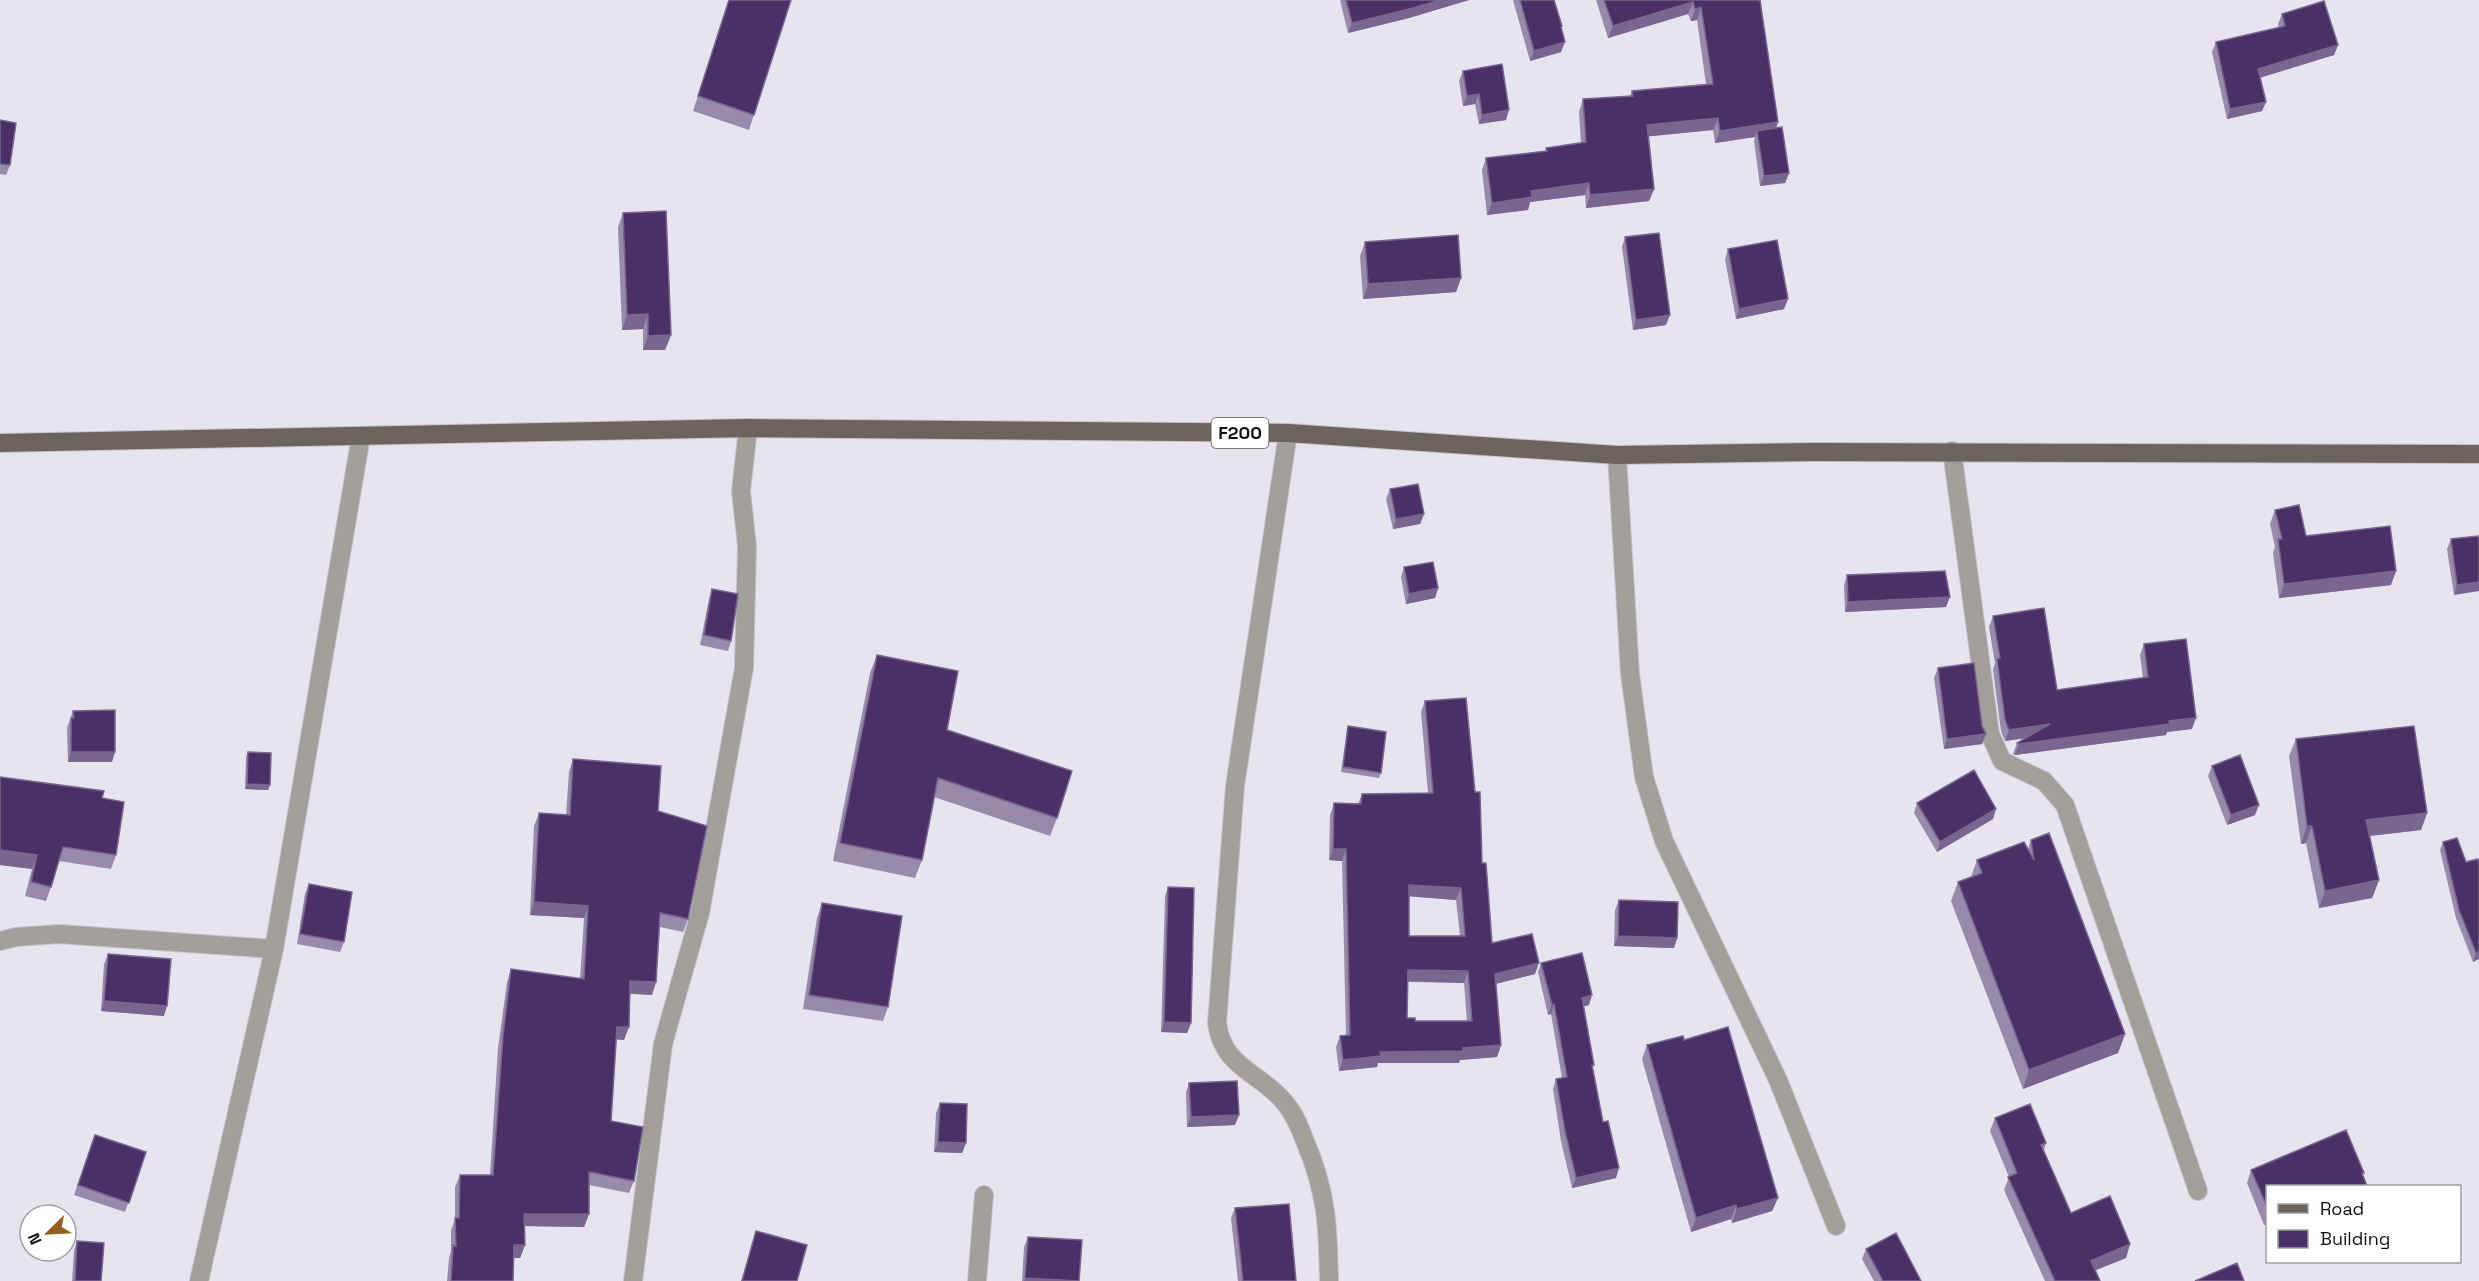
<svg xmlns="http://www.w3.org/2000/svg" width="2479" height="1281" viewBox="0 0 2479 1281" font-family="'Space Grotesk',sans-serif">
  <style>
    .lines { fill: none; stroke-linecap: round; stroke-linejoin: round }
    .street-casing { stroke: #c5c1cc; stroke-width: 20 }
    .primary-casing { stroke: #c5c1cc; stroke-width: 20 }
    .street { stroke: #a29e9a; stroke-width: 18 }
    .primary { stroke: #6b635c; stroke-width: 18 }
    .wall { fill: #988aab; fill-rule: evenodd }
    .shaded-wall { fill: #786690 }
    .building { fill: #493067; stroke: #786690; stroke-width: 1.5; fill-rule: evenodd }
    .labels { text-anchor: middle; stroke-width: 6; stroke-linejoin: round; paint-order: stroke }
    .shield { fill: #fff; stroke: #58575a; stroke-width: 1.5 }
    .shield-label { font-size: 18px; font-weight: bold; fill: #110f14 }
  </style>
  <rect width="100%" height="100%" fill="#e7e3ef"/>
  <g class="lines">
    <defs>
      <path id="street" d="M1288 433 1235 786 1217 1023C1223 1069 1261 1072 1286 1104 1295 1115 1300 1128 1305 1141 1327 1193 1328 1226 1329 1281
        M1952 451 1990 734 2002 761 2044 781 2065 805 2198 1191
        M1617 455 1630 674 1644 777 1664 841 1778 1080 1836 1226
        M0 941 16 937 59 934 274 949
        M199 1281 274 949 361 436
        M633 1281 663 1044 700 913 744 668 747 546 741 491 748 428
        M977 1281 984 1195"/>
      <path id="primary" d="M0 443 748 428 1288 433 1617 455 1814 452 2479 454"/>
    </defs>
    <use href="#street" class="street-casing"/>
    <use href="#primary" class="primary-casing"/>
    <use href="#street" class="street"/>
    <use href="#primary" class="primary"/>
  </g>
  <path class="wall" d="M729 0H791L749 130 693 111Z
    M1340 0H1469L1409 18 1348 33Z
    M1513 0H1554L1561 29V52L1530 61Z
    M1596 0H1760L1778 122 1776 128 1789 173 1785 183 1760 186 1754 141 1755 137 1715 143 1713 130 1649 136 1654 189 1649 201 1586 208 1585 195 1530 202 1528 210 1487 215 1482 170 1486 158 1545 151 1546 148 1581 143 1579 112 1583 99 1630 96 1632 91 1706 84 1697 20 1691 21 1688 14 1608 38Z
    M2282 14 2338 45 2334 55 2260 78 2266 102 2262 111 2227 119 2212 52 2216 42 2279 28 2278 24Z
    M1463 71 1506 120 1479 124 1475 104 1463 106 1459 81Z
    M0 120 10 165 6 175 0 174Z
    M623 213 671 335 665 350H643V329L622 330 618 227Z
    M1625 237 1666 325 1633 330 1622 247Z
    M1365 242 1461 278 1456 292 1363 299 1360 256Z
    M1728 249 1784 309 1736 319 1725 259Z
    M1390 489 1424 514 1420 524 1393 529 1386 499Z
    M2275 510 2306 536 2391 585 2279 598 2273 553 2275 547 2270 524Z
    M2479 536 2454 595 2447 549 2451 539Z
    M1404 567 1438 588 1435 598 1406 604 1401 577Z
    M1847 575 1946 607 1845 612 1844 585Z
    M712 589 731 641 728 651 700 645 709 599Z
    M1993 616 2057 690 2143 678 2140 655 2144 644 2192 729 2167 732 2166 735 2015 755 2013 754 2017 743 2026 738 2005 741 2001 731 1993 670 1995 663 1989 627Z
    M877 655 947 730 1057 818 1050 836 934 797 922 860 915 878 833 861 870 673Z
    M1938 668 1982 726 1986 734 1982 744 1944 749 1934 678Z
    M1425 701 1475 792 1482 863 1492 943 1535 974 1496 984 1501 1045 1497 1057 1460 1060 1459 1063H1378L1377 1067 1339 1071 1336 1047 1340 1036 1346 1035 1342 861 1329 860 1330 815 1334 803 1358 804 1362 794 1428 793 1421 712ZM1409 896 1456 900 1460 936H1409ZM1408 982 1464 983 1467 1021H1415L1407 1018Z
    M73 711 112 762H68L67 728Z
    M1348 726 1381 773 1379 778 1341 772 1347 731Z
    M2296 739 2427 813 2421 830 2370 836 2379 880 2372 898 2319 908 2306 843 2301 844 2289 756Z
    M248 752 268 790 245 789 246 757Z
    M573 759 658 811 688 919 683 932 660 927 656 982 652 995 630 994 624 1040 616 1039 611 1121 634 1181 629 1193 589 1185V1214L584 1227 525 1226V1245L520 1258H514L513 1281H447L449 1258 451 1251V1230L455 1219V1187L460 1175H490L498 1048 507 982 511 969 580 979 584 918 530 915 534 826 539 813 566 815 569 772Z
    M2212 766 2255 815 2227 825 2208 776Z
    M102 798 116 855 111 869 59 861 51 887 46 901 25 896 32 869 0 865Z
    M1917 803 1996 809 1993 819 1937 852 1914 813Z
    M2031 840 2125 1034 2118 1053 2023 1089 1951 901 1958 882 1971 877 1977 860 2028 849Z
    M2443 842 2466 862 2479 863V959L2473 962 2456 918 2440 850Z
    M309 884 344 942 340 952 297 944 305 894Z
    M1168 887 1191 1023 1187 1033 1161 1032 1165 896Z
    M1619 900 1677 938 1674 948 1614 946 1615 910Z
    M822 903 888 1007 883 1021 803 1009 817 918Z
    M108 954 164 1016 101 1011 104 964Z
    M1541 963 1589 1005 1583 1006 1593 1069 1603 1122 1616 1178 1572 1188 1561 1141 1553 1089 1556 1079 1562 1078 1551 1014 1548 1015 1538 972Z
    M1684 1040 1778 1198 1772 1211 1732 1223 1731 1219 1691 1232 1642 1059 1647 1045Z
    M1189 1083 1235 1125 1187 1127 1186 1093Z
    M940 1103 966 1143 962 1153 934 1152 936 1113Z
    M1995 1118 2046 1143 2044 1150 2071 1213 2130 1244 2126 1258 2096 1270 2100 1281H2045L2004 1190 2009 1177 1990 1131Z
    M95 1135 146 1152 125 1212 74 1195Z
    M2251 1170 2268 1186V1224L2264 1225 2247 1183Z
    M1235 1208 1296 1281H1238L1231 1218Z
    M756 1231 797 1281H741Z
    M1028 1237 1079 1281H1022L1024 1247Z
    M77 1241 101 1281H72L74 1251Z
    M1866 1249 1921 1281H1874L1862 1259Z"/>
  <path class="shaded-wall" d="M1440 0H1469L1409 18 1348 33 1352 23Z
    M1693 2 1688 14 1608 38 1613 26Z
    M1701 7 1697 20 1691 21 1695 9Z
    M1565 42 1561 52 1530 61 1534 51Z
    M2338 45 2334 55 2255 79 2258 69Z
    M1479 94 1475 104 1463 106 1467 96Z
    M2266 102 2262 111 2227 119 2230 109Z
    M1509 110 1506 120 1479 124 1482 115Z
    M1718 118 1713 130 1643 137 1647 125Z
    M1778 122 1774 134 1757 131 1755 137 1715 143 1720 131Z
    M1789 173 1785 183 1760 186 1764 176Z
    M1589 183 1585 195 1530 202 1528 210 1487 215 1492 203 1531 191Z
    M1654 189 1649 201 1586 208 1590 195Z
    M1461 278 1456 292 1363 299 1368 284Z
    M1788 299 1784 309 1736 319 1739 309Z
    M648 314 643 329 622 330 627 315Z
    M1670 315 1666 325 1633 330 1636 320Z
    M671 335 665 350H643L648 336Z
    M1424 514 1420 524 1393 529 1396 519Z
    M2396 571 2391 585 2279 598 2284 584Z
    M2479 582V591L2454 595 2457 585Z
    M1438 588 1435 598 1406 604 1409 594Z
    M1950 597 1946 607 1845 612 1848 602Z
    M2196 718 2192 729 2167 732 2166 735 2015 755 2019 744Z
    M2050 724 2046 735 2005 741 2009 730Z
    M1986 734 1982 744 1944 749 1947 739Z
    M71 752H115L112 762H68Z
    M247 784 270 785 268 790 245 789Z
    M2259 805 2255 815 2227 825 2231 815Z
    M1996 809 1993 819 1937 852 1940 842Z
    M2427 813 2421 830 2360 837 2366 820Z
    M2307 826H2312L2306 843 2301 844Z
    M1333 849H1346L1342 861 1329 860Z
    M0 850 37 855 32 869 0 865Z
    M2379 880 2372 898 2319 908 2325 891Z
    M1409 885 1461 888 1456 900 1405 896Z
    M534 902 588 906 584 918 530 915Z
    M1618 936 1677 938 1674 948 1614 946Z
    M2479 952V959L2473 962 2476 953Z
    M1539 963 1535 974 1491 985 1495 974Z
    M1408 970 1468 971 1464 983 1404 981Z
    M630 981 656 982 652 995 625 993Z
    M1592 995 1589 1005 1578 1008 1582 998Z
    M104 1001 167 1006 164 1016 101 1011Z
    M1554 1004 1551 1014 1548 1015 1552 1005Z
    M1164 1022 1191 1023 1187 1033 1161 1032Z
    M617 1027H629L624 1040 612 1039Z
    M2125 1034 2118 1053 2023 1089 2029 1070Z
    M1501 1045 1497 1057 1460 1060 1459 1063H1378L1377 1067 1339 1071 1343 1060 1380 1052 1463 1048Z
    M1239 1115 1235 1125 1187 1127 1191 1117Z
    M938 1142 966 1143 962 1153 934 1152Z
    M1619 1168 1616 1178 1572 1188 1576 1178Z
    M1778 1198 1772 1211 1732 1223 1737 1209Z
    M1736 1205 1731 1219 1691 1232 1696 1218Z
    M524 1214H589L584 1227 520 1226Z
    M2268 1217V1224L2264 1225Z
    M2130 1244 2126 1258 2086 1274 2091 1261Z
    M514 1245H525L520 1258H510Z
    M1025 1278 1076 1281H1024Z"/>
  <path class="building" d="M729 0H791L754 115 698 96Z
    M1346 0H1440L1413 8 1352 23Z
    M1520 0H1554L1562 26 1561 27 1565 42 1534 51Z
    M1604 0H1760L1778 122 1720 131 1718 118 1647 125 1654 189 1590 195 1589 183 1531 191 1532 197 1492 203 1486 158 1547 151 1546 148 1586 142 1583 99 1633 96 1632 91 1713 84 1701 7 1695 9 1693 2 1613 26Z
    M2324 1 2338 45 2258 69 2266 102 2230 109 2216 42 2285 26 2282 14Z
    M1502 64 1509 110 1482 115 1479 94 1467 96 1463 71Z
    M0 120 16 123 10 165 0 164Z
    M1782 127 1789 173 1764 176 1757 131Z
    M666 211 671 335 648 336V314L627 315 623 213Z
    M1659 233 1670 315 1636 320 1625 237Z
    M1458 235 1461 278 1368 284 1365 242Z
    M1777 240 1788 299 1739 309 1728 249Z
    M1418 484 1424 514 1396 519 1390 489Z
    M2299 505 2306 536 2390 526 2396 571 2284 584 2278 539H2282L2275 510Z
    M2479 536V582L2457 585 2451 539Z
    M1433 562 1438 588 1409 594 1404 567Z
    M1945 571 1950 597 1848 602 1847 575Z
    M712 589 738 594 731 641 704 635Z
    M2044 608 2057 690 2148 677 2144 644 2186 639 2196 718 2169 721 2170 724 2019 744 2017 743 2050 724 2009 730 2005 720 1997 659 2000 658 1993 616Z
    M877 655 958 671 947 730 1072 771 1057 818 938 778 922 860 840 843Z
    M1974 663 1982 726 1986 734 1947 739 1938 668Z
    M1466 698 1475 792H1480L1482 863H1486L1492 943 1532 934 1539 963 1495 974 1501 1045 1463 1048V1051L1380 1052 1381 1056 1343 1060 1340 1036 1350 1035 1346 849H1333L1334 803 1361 804 1362 794 1433 793 1425 701ZM1409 885 1461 888 1465 936H1409ZM1408 970 1468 971 1472 1021H1415V1018H1407Z
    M115 710V752H71V718H74L73 711Z
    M1348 726 1386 732 1381 773 1343 767Z
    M2414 726 2427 813 2366 820 2379 880 2325 891 2312 826H2307L2296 739Z
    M248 752 271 753 270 785 247 784Z
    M2240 755 2259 805 2231 815 2212 766Z
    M573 759 661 766 658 811 707 826 688 919 660 913 656 982 630 981 629 1027H617L611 1121 643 1127 634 1181 589 1172V1214H524L525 1245H514L513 1281H451L453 1245 456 1246 455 1218H459L460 1175H493L503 1036 511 969 584 979 588 906 534 902 539 813 570 815Z
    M1974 770 1996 809 1940 842 1917 803Z
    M0 777 104 791 102 798 124 802 116 855 63 847 51 887 31 882 37 855 0 850Z
    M2049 833 2125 1034 2029 1070 1958 882 1982 873 1977 860 2024 842 2034 860 2031 840Z
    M2457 838 2466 862 2478 859 2479 863V952L2476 953 2459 910 2443 842Z
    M309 884 352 892 344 942 300 934Z
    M1168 887 1194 888 1191 1023 1164 1022Z
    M1619 900 1678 902 1677 938 1618 936Z
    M822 903 902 916 888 1007 809 995Z
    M1582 953 1592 995 1582 998 1594 1065H1592L1603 1122 1608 1121 1619 1168 1576 1178 1565 1131 1556 1079 1567 1077 1554 1004 1552 1005 1541 963Z
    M108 954 171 959 167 1006 104 1001Z
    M1728 1027 1778 1198 1737 1209 1736 1205 1696 1218 1647 1045 1683 1036 1684 1040Z
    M1237 1081 1239 1115 1191 1117 1189 1083Z
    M940 1103 967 1104 966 1143 938 1142Z
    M2030 1104 2046 1143 2041 1145 2071 1213 2110 1196 2130 1244 2091 1261 2100 1281H2055L2008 1177 2017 1173 1995 1118Z
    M2346 1130 2364 1173H2362L2367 1186H2268V1209L2251 1170Z
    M95 1135 146 1152 129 1203 78 1185Z
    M1289 1204 1296 1281H1243L1235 1208Z
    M756 1231 807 1245 797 1281H742Z
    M1896 1233 1921 1281H1883L1866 1249Z
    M1028 1237 1082 1240 1079 1281 1025 1278Z
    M77 1241 104 1243 101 1281H75Z
    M2237 1263 2244 1281H2195Z"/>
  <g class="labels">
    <rect class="shield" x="1211.5" y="418" width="57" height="30" rx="4.5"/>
    <g class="shield-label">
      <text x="1240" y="439">F200</text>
    </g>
  </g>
  <rect x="2266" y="1185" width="195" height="78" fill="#ffffff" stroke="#a09fa1" stroke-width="1.5"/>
  <rect x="2278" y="1204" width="30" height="9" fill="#6b635c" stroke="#a09fa1" stroke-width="1.5"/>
  <text x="2320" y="1215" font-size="18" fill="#110f14">Road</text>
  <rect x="2278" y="1230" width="30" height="18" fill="#493067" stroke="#a09fa1" stroke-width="1.5"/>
  <text x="2320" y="1245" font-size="18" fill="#110f14">Building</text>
  <g transform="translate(48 1233) rotate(246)"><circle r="28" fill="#ffffff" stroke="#a09fa1" stroke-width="1.5"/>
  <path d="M0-4.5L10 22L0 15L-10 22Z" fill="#975f1a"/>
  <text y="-9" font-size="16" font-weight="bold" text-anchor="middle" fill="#110f14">N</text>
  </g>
</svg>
